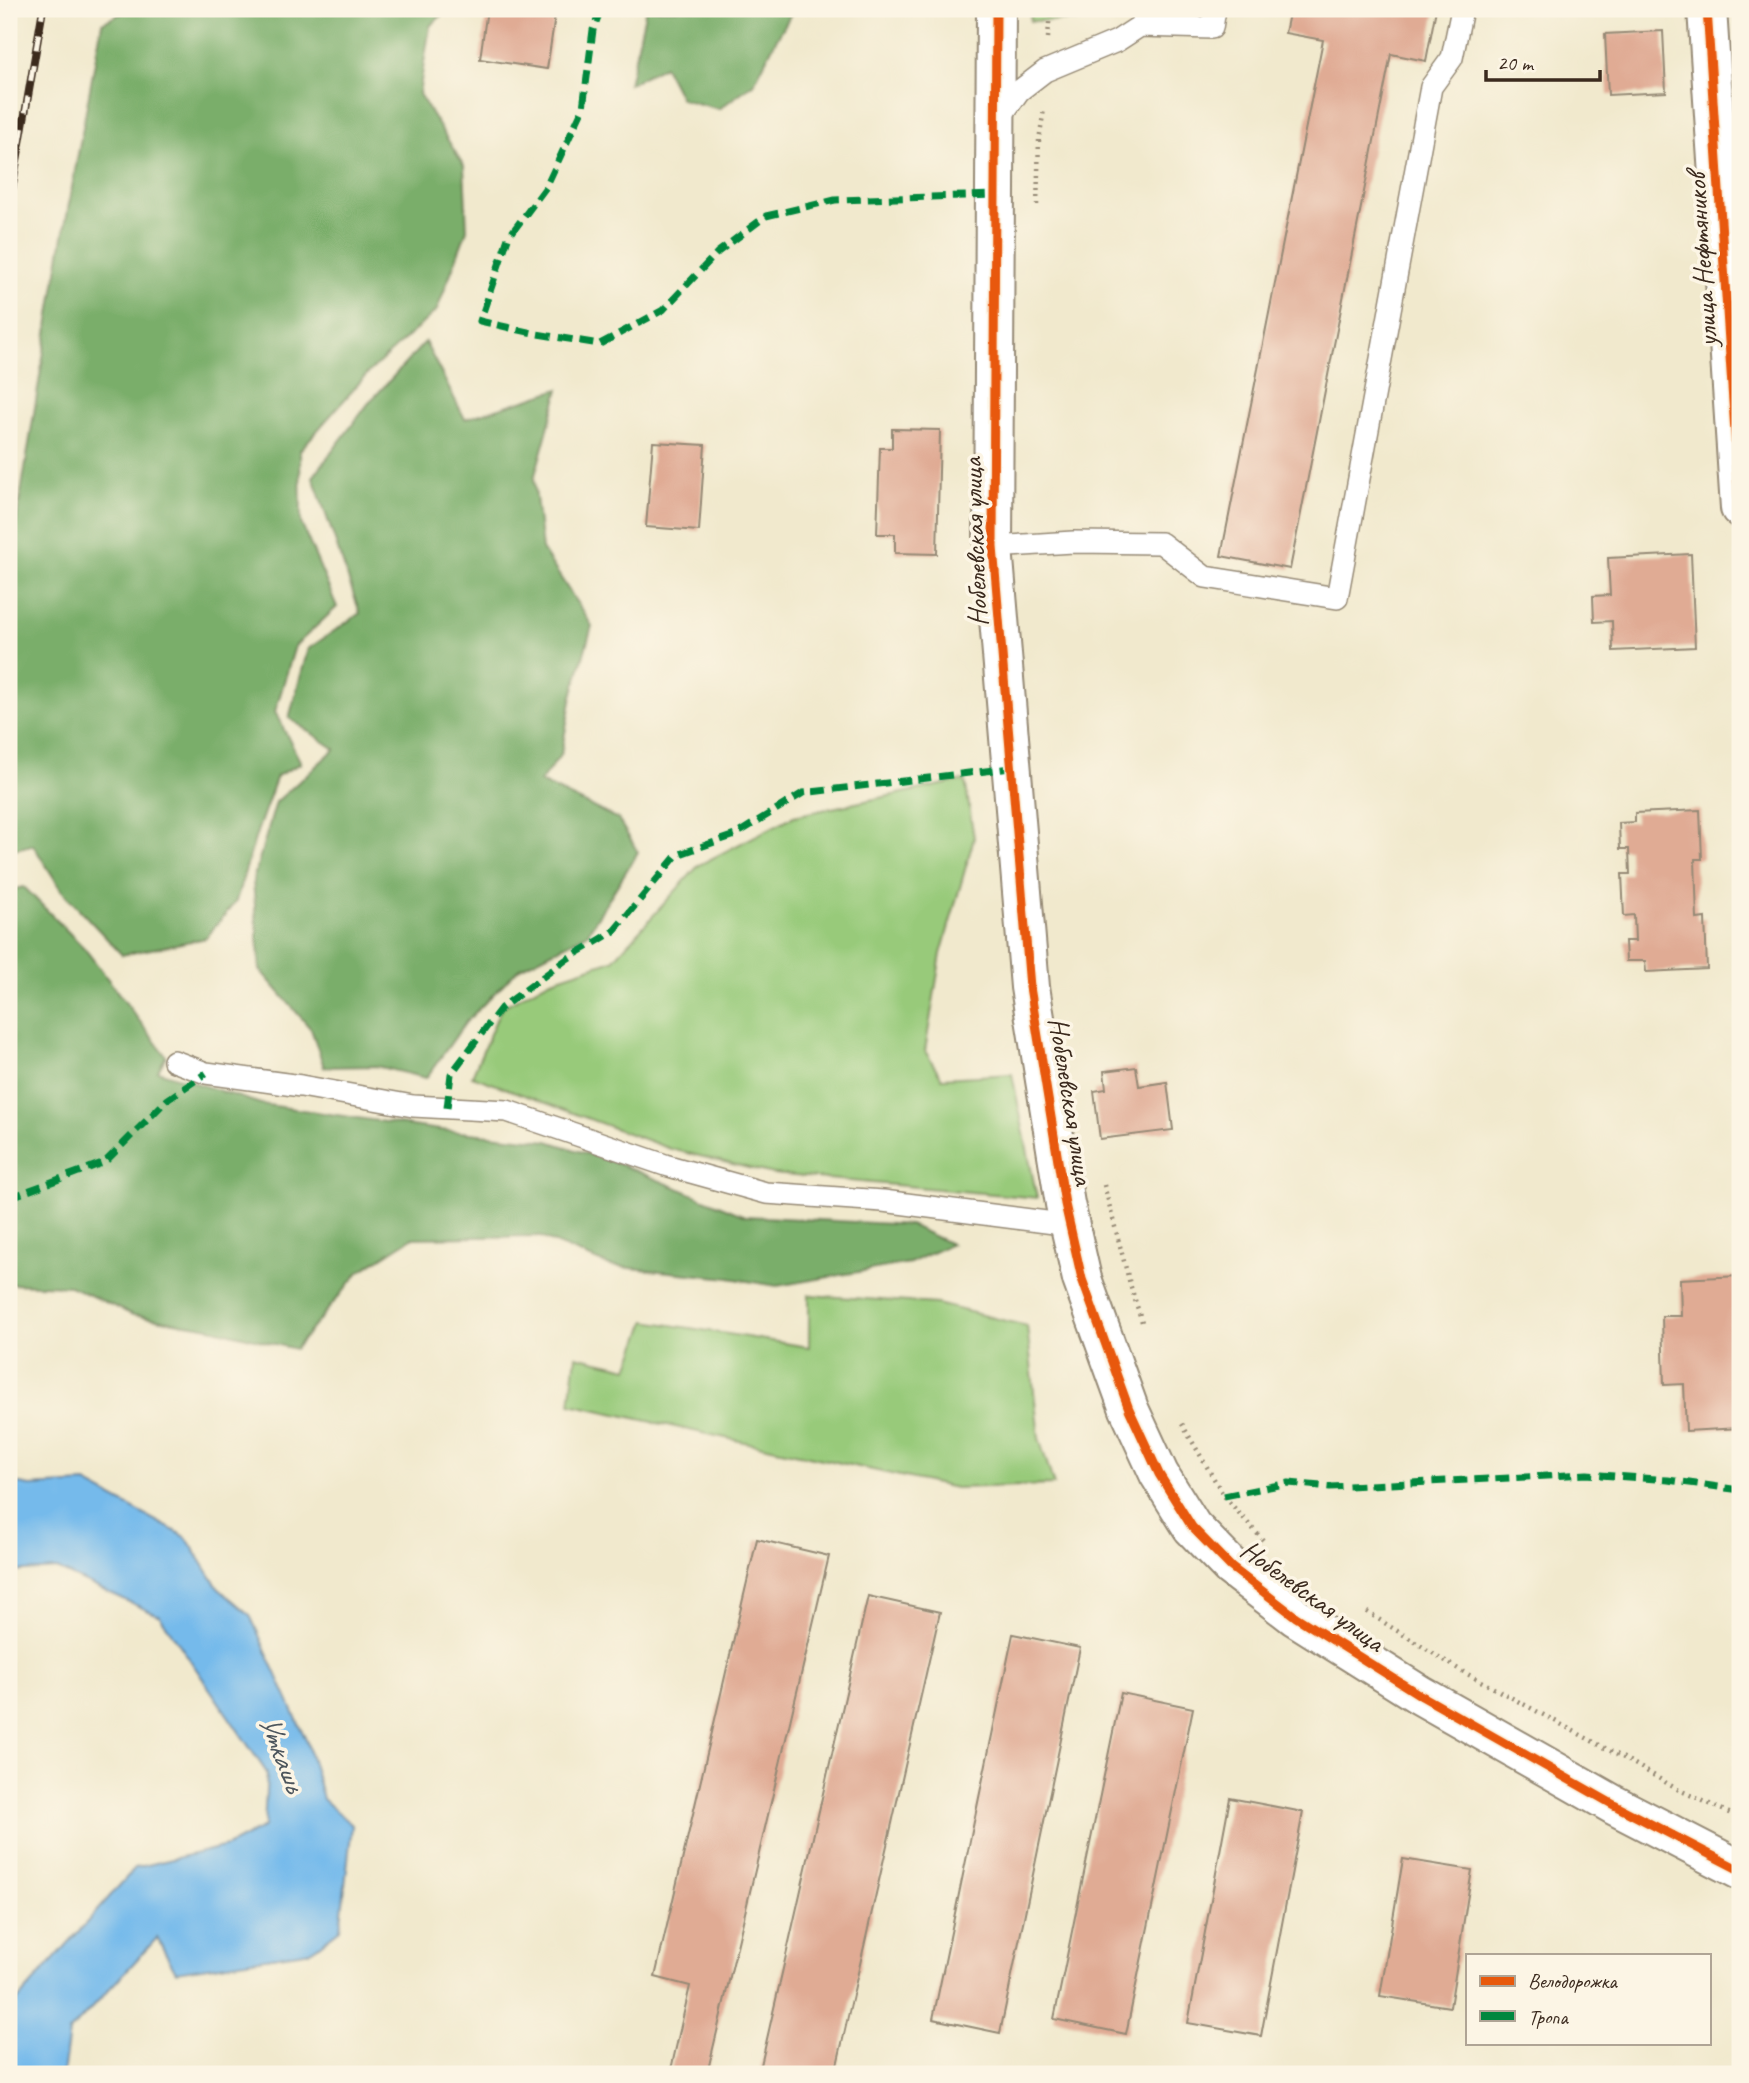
<svg xmlns="http://www.w3.org/2000/svg" width="1749" height="2083" viewBox="0 0 1749 2083" font-family="Caveat,sans-serif">
  <style>
    .green { fill: #98ca7a; stroke: #6a7a4c; stroke-width: 2 }
    .forest { fill: #7aae6a; stroke: #5a6c44; stroke-width: 2 }
    .water { fill: #75baeb; stroke: #587284; stroke-width: 2 }
    .building { fill: #e0ab94 }
    .lines { fill: none; stroke-linecap: round; stroke-linejoin: round }
    .lane-casing { stroke: #968a76; stroke-width: 24 }
    .street-casing { stroke: #968a76; stroke-width: 42 }
    .path { stroke: #968a76; stroke-width: 4.5; stroke-dasharray: 2 5; stroke-linecap: butt }
    .lane { stroke: #fff; stroke-width: 21 }
    .street { stroke: #fff; stroke-width: 38 }
    .rail-casing { stroke: #3b2a1e; stroke-width: 8 }
    .rail { stroke: #fcf5e5; stroke-width: 5; stroke-dasharray: 16; stroke-linecap: butt }
    .quiet { stroke: #00873e; stroke-width: 7; stroke-dasharray: 14 7; stroke-linecap: butt }
    .cycleway-casing { stroke: #fcf5e5; stroke-width: 13 }
    .cycleway { stroke: #e8590c; stroke-width: 9 }
    .labels { text-anchor: middle; stroke-width: 7; stroke-linejoin: round; paint-order: stroke }
    .street-label { font-size: 28px; fill: #3b2a1e; stroke: #fcf5e5 }
    .water-label { font-size: 30px; font-style: italic; fill: #4c555c; stroke: #fcf5e5 }
  </style>
  <rect width="100%" height="100%" fill="#fcf5e5"/>
  <filter id="ink" filterUnits="userSpaceOnUse"><feTurbulence type="fractalNoise" baseFrequency=".0143" numOctaves="2"/><feDisplacementMap in="SourceGraphic" scale="14" xChannelSelector="R" yChannelSelector="G"/><feConvolveMatrix kernelMatrix="1 2 1 2 8 2 1 2 1" color-interpolation-filters="sRGB"/></filter>
  <filter id="wash" filterUnits="userSpaceOnUse"><feTurbulence type="fractalNoise" baseFrequency=".00686" numOctaves="4" result="noise"/><feDisplacementMap in="SourceGraphic" scale="28" xChannelSelector="R" yChannelSelector="G"/><feGaussianBlur stdDeviation="1.57" result="paint"/><feColorMatrix in="noise" values="0 0 0 0 0 0 0 0 0 0 0 0 0 0 0 0 0 1.4 0 .05"/><feComposite in="paint" operator="in"/></filter>
  <g filter="url(#wash)">
    <rect width="100%" height="100%" fill="#f1e9cd"/>
    <path class="green" d="M1031 9H1117L1096 20 1030 21Z
      M965 780 974 838 941 954 925 1051 942 1078 1012 1074 1037 1198 773 1174 671 1149 472 1076 501 1008 549 981 613 960 699 865 794 816Z
      M809 1295 937 1304 1027 1326 1039 1438 1054 1485 955 1488 570 1404 576 1356 628 1368 646 1321 809 1347Z"/>
    <path class="forest" d="M130 9H449L430 26 419 94 464 166 467 230 437 310 368 373 300 450 301 523 337 607 295 646 275 712 301 763 277 776 257 832 236 901 206 938 122 955 63 892 33 845 9 850V554L16 524 60 253 102 23Z
      M646 9H794L776 40 754 83 719 109 681 99 664 66 629 84Z
      M425 342 465 419 559 389 534 479 542 549 592 626 572 696 561 754 540 782 618 819 638 852 587 934 518 969 466 1022 426 1078 376 1066 324 1067 311 1029 260 970 253 880 276 802 335 749 289 718 308 649 360 613 313 477 368 404Z
      M24 887 85 949 166 1056 158 1071 261 1104 440 1130 548 1141 622 1165 745 1216 910 1225 951 1244 910 1263 777 1286 729 1278 610 1266 538 1236 412 1238 359 1272 295 1349 210 1328 133 1315 70 1286 9 1284V890Z"/>
    <path class="water" d="M9 1482 30 1486 86 1483 186 1537 218 1588 250 1615 307 1742 323 1799 352 1825 340 1929 311 1951 176 1972 157 1938 69 2032 63 2074H9V2010L135 1868 227 1846 264 1827 267 1773 160 1616 57 1569 9 1572Z"/>
    <g id="blocks">
      <path class="building" d="M487 9H556L547 69 480 59Z
        M1290 9H1436L1426 61 1391 54 1290 569 1221 556 1323 40 1285 33Z
        M1663 31 1666 92 1608 95 1605 34Z
        M892 429 940 430 937 554 895 553V534H877L880 448H892Z
        M653 442 705 445 699 531 646 527Z
        M1691 554 1695 647 1613 651 1612 621 1594 622 1593 596 1610 595 1608 558Z
        M1700 810 1702 859H1695L1697 919 1705 918 1707 969 1646 972 1645 961H1626L1625 941H1635L1634 915 1624 916 1622 874H1630L1629 849H1620L1619 823 1635 822V813Z
        M1136 1067 1139 1086 1167 1082 1173 1130 1100 1139 1094 1091 1106 1089 1104 1071Z
        M1740 1276V1321H1737L1740 1382V1428L1686 1431 1684 1384 1664 1385 1662 1316H1681L1680 1279Z
        M757 1539 829 1556 707 2074H670L690 1986 655 1977Z
        M868 1596 940 1612 835 2074H807L797 2072 796 2074H759Z
        M1013 1634 1080 1648 1000 2033 933 2019Z
        M1121 1693 1193 1708 1126 2034 1054 2019Z
        M1230 1798 1303 1812 1261 2036 1188 2023Z
        M1403 1859 1472 1870 1450 2007 1380 1996Z"/>
    </g>
  </g>
  <g filter="url(#ink)">
    <use href="#blocks" fill-opacity="0" stroke="#968a76" stroke-width="2"/>
    <g class="lines">
      <defs>
        <path id="lane" d="M1140 26 1212 28 1215 9
          M999 119 1019 91 1045 71 1117 41 1140 26 1149 9
          M993 547 1073 542 1161 543 1205 577 1337 598 1431 87 1452 58 1462 9
          M174 1061 206 1073 301 1086 413 1106 507 1111 665 1165 766 1193 883 1201 1070 1225"/>
        <path id="street" d="M996 9 993 547 1030 987 1065 1204 1082 1279 1129 1409 1159 1474 1192 1527 1231 1567 1296 1617 1420 1695 1614 1805 1740 1870
          M1707 9 1740 508"/>
      </defs>
      <use href="#lane" class="lane-casing"/>
      <use href="#street" class="street-casing"/>
      <path class="path" d="M1048 38 1050 9
        M1037 205 1039 140 1044 109
        M1104 1185 1130 1284 1142 1322
        M1182 1424 1224 1496 1263 1540
        M1367 1612 1460 1670 1633 1763 1675 1788 1740 1818"/>
      <use href="#lane" class="lane"/>
      <use href="#street" class="street"/>
      <defs>
        <path id="rail" d="M9 207 43 9"/>
      </defs>
      <use href="#rail" class="rail-casing"/>
      <use href="#rail" class="rail"/>
      <path class="quiet" d="M601 9 593 30 583 108 546 187 508 238 480 321 537 334 600 344 663 310 718 252 766 216 835 200 994 195
        M447 1108 451 1074 501 1008 567 959 613 932 677 855 735 835 803 793 1011 768
        M9 1198 105 1162 167 1100 206 1073
        M1224 1496 1289 1483 1330 1487 1587 1474 1668 1480 1740 1490"/>
      <defs>
        <path id="cycleway" d="M996 9 993 547 1030 987 1065 1204 1082 1279 1129 1409 1159 1474 1192 1527 1231 1567 1296 1617 1420 1695 1614 1805 1740 1870
          M1707 9 1740 508"/>
      </defs>
      <use href="#cycleway" class="cycleway-casing"/>
      <use href="#cycleway" class="cycleway"/>
    </g>
  </g>
  <g class="labels">
    <g class="street-label">
      <text transform="translate(1701 260) rotate(-94)" y="10">улица Нефтяников</text>
      <text transform="translate(974 542) rotate(-92)" y="10">Нобелевская улица</text>
      <text transform="translate(1072 1101) rotate(81)" y="10">Нобелевская улица</text>
      <text transform="translate(1313 1595) rotate(36)" y="10">Нобелевская улица</text>
    </g>
    <g class="water-label">
      <text transform="translate(282 1753) rotate(69)" y="10">Уткашь</text>
    </g>
  </g>
  <rect width="1749" height="2083" fill="none" stroke="#fcf5e5" stroke-width="35"/>
  <rect x="1466" y="1954" width="245" height="91" fill="#fcf5e5" stroke="#afa495" stroke-width="2"/>
  <rect x="1480" y="1976" width="35" height="10" fill="#e8590c" stroke="#afa495" stroke-width="2"/>
  <text x="1528" y="1988" font-size="21" fill="#3b2a1e">Велодорожка</text>
  <rect x="1480" y="2011" width="35" height="10" fill="#00873e" stroke="#afa495" stroke-width="2"/>
  <text x="1528" y="2024" font-size="21" fill="#3b2a1e">Тропа</text>
  <path d="M1486 70v10h114v-10" fill="none" stroke="#3b2a1e" stroke-width="3.5"/>
  <text x="1497" y="70" font-size="21" fill="#3b2a1e" stroke="#fcf5e5" stroke-width="5" paint-order="stroke">20 m</text>
</svg>
